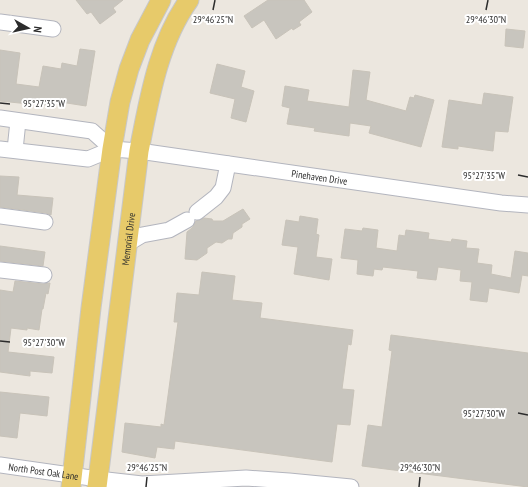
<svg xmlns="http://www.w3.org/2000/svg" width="528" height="487" viewBox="0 0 528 487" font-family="'PT Sans Narrow',sans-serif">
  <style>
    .building { fill: #c8c5be; stroke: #c8c3b9 }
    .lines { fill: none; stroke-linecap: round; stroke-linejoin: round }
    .minor-casing { stroke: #b3b5be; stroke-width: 17 }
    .major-casing { stroke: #c8c8c8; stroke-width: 21 }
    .minor { stroke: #fff; stroke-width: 15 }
    .major { stroke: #e7ca6a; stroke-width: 19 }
    .ticks { fill: none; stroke: #2c2c2c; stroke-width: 1.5 }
    .labels { text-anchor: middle; stroke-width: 4; stroke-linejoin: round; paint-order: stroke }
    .street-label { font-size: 10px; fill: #2c2c2c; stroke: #fff }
    .ticks-label { font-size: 10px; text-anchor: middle; fill: #2c2c2c; stroke: #fff; stroke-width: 4; stroke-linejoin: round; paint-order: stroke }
  </style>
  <rect width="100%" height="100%" fill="#ece7df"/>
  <path class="building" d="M76 0H123L113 8 116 12 100 24 91 12 87 14Z
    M268 0H304L312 12 299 22 301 25 293 30 292 28 276 39 264 20 252 28 244 16Z
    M506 29 525 31 523 48 505 46Z
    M80 49 95 51 86 106 54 101 53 106 29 103V104L0 101V50L20 53 16 84 39 87 43 66 61 69 62 63 77 66Z
    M217 64 245 71 241 87 254 91 246 122 231 118 235 99 210 93Z
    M353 70 370 72 366 100 406 111 410 97 414 98 415 95 434 100 421 147 369 133 371 126 350 123 349 136 314 131 315 128 287 124 290 108 282 106 285 86 309 90 307 101 349 107Z
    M484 93 513 97 508 132 495 131 493 151 458 146V149L442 147 449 100 482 105Z
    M0 176 19 177 17 195 53 198 51 215 46 213 0 207Z
    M243 209 250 219 242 224V227L233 233 232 239H228L222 243 216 242 207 248V253L197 260 185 259 187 232 192 228 196 221 204 218 212 219 213 221H223Z
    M300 216 318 219 316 234 319 235 316 257 332 259 329 280 294 274 298 247 282 245 286 220 299 222Z
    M363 228 378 230 376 248 397 251 399 235 405 236 406 230 429 233 428 239 451 242 452 239 467 241 466 248 479 249 477 263 492 265 491 274 511 278 515 251 528 253V276L522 275 519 293 489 288 487 302 470 300 472 282 460 281 461 270 438 267 436 280 417 278 418 271 383 267 382 270 374 269 373 276 357 274 358 260 341 258 345 229 362 231Z
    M0 246 45 252 43 266 0 261Z
    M202 272 235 276 232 300 262 303 260 318 353 330 351 345 348 344 342 389 354 390 350 425 337 424 332 462 175 441 174 449 157 447 155 458 122 452 125 423 161 427V424L164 425 178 322H174L177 293 199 295Z
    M15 281 43 284 50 283 48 294 46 293 43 309H42L39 330 27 328V330L11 328 8 352 54 357 52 373 30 371V376L0 372V290L13 292Z
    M391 335 528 353V487L362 466 368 425 382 427 392 351 389 350Z
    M0 392 49 397 47 416 20 413 17 438 0 436Z"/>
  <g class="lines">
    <defs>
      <g id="minor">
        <path d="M0 22 53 29"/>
        <path d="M0 118 92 131 112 149"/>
        <path id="s1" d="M0 149 88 159 112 149 139 151 501 203 528 205"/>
        <path d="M15 150 18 121"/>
        <path d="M197 212 216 197 223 188 228 164"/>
        <path d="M0 216 45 222"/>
        <path d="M127 244 142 235 169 230 187 220"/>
        <path d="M0 270 44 275"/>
        <path id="s2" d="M0 465 98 479 142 484 246 478 289 481 351 487"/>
      </g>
      <g id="major">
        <path d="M71 487 91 308 112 149 120 102 129 69 140 40 161 0"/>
        <path id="s3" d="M97 487 139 151C149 100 158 43 189 0"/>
      </g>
    </defs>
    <use href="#minor" class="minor-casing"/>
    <use href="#major" class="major-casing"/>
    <use href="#minor" class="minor"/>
    <use href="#major" class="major"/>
  </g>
  <path class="ticks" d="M213 10 215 0M486 10 488 0M0 103 10 104M518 175 528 177M0 341 10 342M518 413 528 415M146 487 147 477M419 487 420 477"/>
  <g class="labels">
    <g class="street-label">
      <text dy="4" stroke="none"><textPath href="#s1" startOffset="324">Pinehaven Drive</textPath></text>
      <text dy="4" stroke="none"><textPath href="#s3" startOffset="250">Memorial Drive</textPath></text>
      <text dy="4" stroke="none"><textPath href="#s2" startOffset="44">North Post Oak Lane</textPath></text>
    </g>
  </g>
  <g class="ticks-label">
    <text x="213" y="23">29°46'25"N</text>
    <text x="486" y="23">29°46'30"N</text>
    <text x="44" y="107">95°27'35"W</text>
    <text x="484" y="179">95°27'35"W</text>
    <text x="44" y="346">95°27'30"W</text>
    <text x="484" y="417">95°27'30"W</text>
    <text x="147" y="471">29°46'25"N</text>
    <text x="420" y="471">29°46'30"N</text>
  </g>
  <g transform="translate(28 28) rotate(98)" stroke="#ffffff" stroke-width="3" paint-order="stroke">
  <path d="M0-3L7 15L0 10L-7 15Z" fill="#2c2c2c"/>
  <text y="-6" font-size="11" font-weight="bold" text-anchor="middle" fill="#2c2c2c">N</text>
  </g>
</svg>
